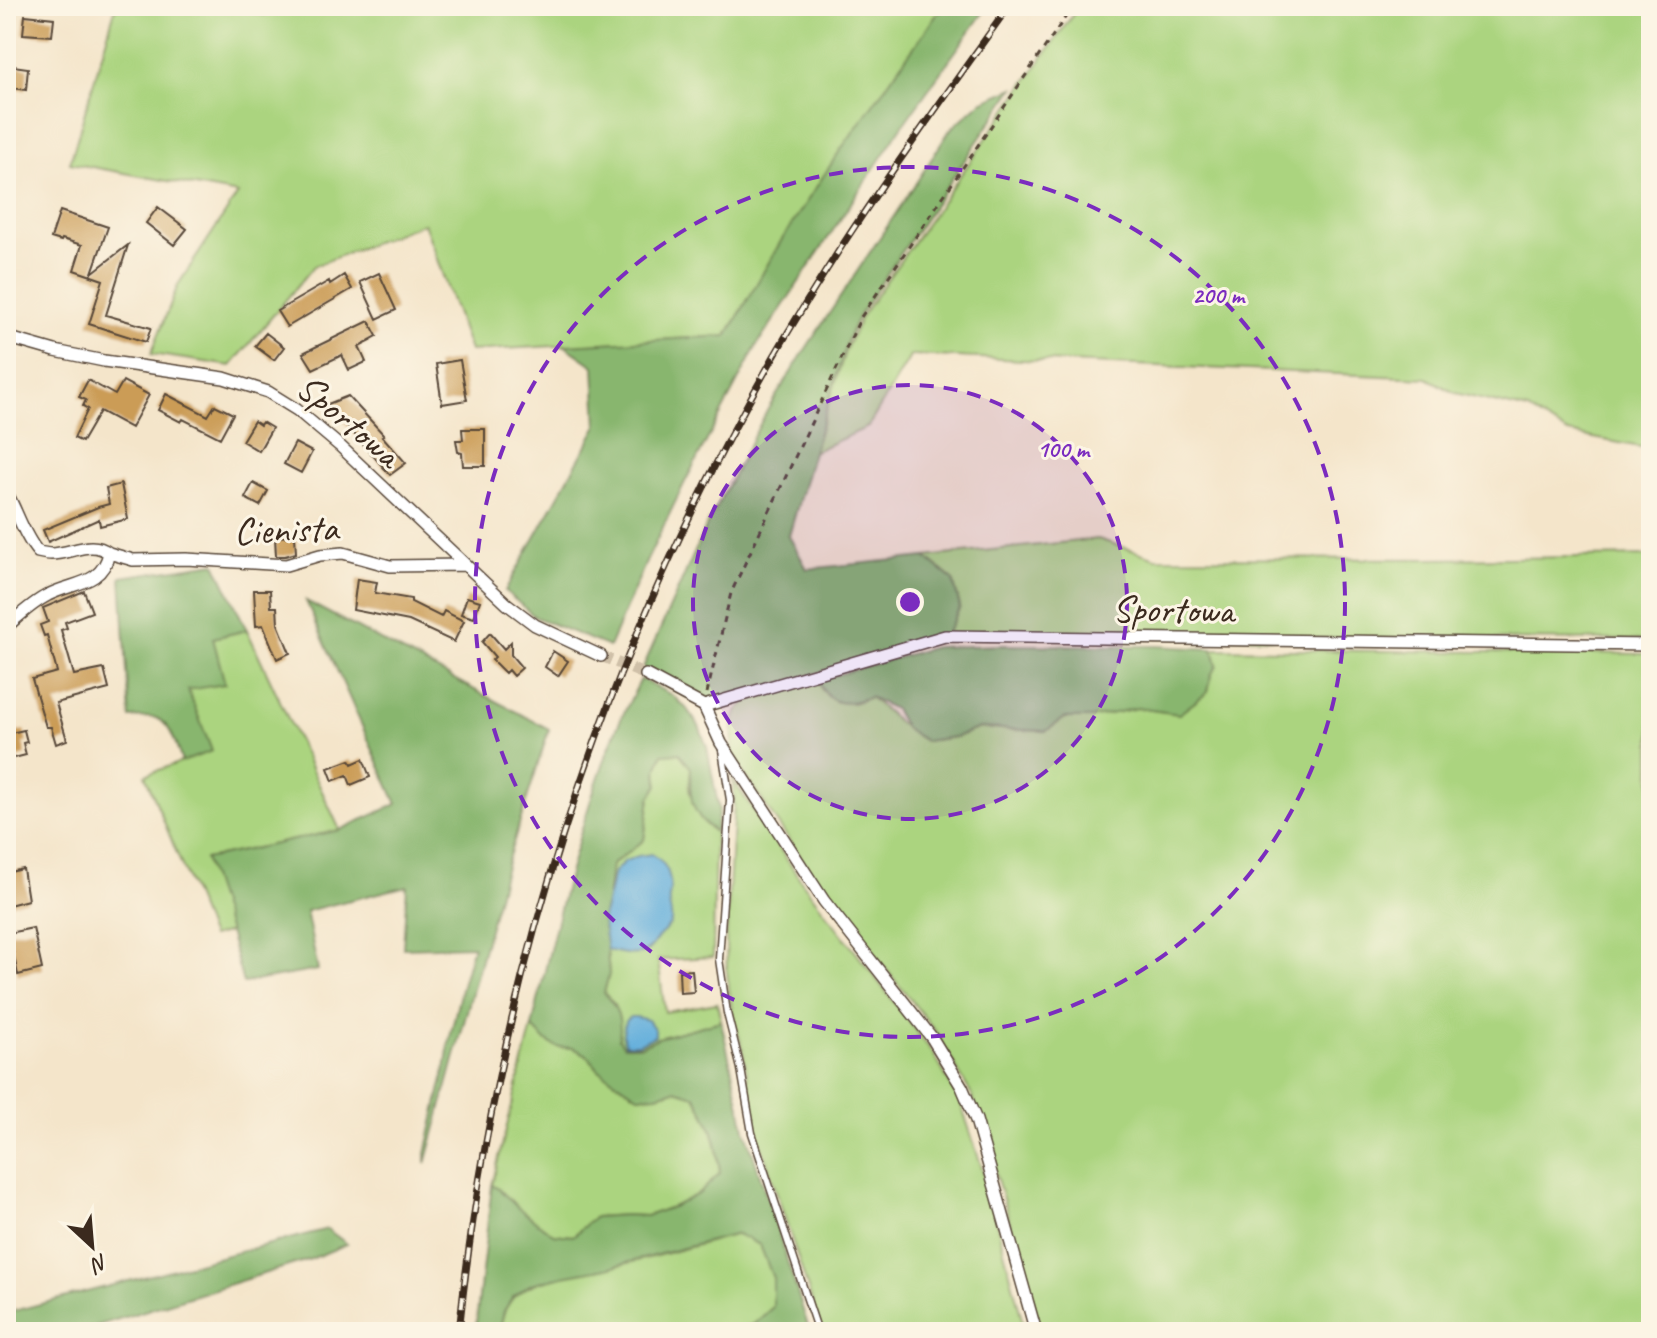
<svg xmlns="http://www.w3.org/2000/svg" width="1657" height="1338" viewBox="0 0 1657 1338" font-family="Caveat,sans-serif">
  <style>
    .green { fill: #abd47f; stroke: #737f4e; stroke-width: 2 }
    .forest { fill: #88b66e; stroke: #627046; stroke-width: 2 }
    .water { fill: #63afdc; stroke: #4f6c7d; stroke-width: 2 }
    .building { fill: #cb9c57 }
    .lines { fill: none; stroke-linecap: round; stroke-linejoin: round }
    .minor-tunnel { stroke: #cfc0a8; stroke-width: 11; stroke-dasharray: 11 5.5; stroke-linecap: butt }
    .service-casing { stroke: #574638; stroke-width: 9 }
    .minor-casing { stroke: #574638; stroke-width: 14 }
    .path { stroke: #574638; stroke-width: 3; stroke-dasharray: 6 6; stroke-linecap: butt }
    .service { stroke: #fff; stroke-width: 6 }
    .minor { stroke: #fff; stroke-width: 11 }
    .rail-casing { stroke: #3b2a1e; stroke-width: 7 }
    .rail { stroke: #fcf5e5; stroke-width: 4; stroke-dasharray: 12; stroke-linecap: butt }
    .ring { fill: none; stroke: #7b2cbf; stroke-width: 4; stroke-dasharray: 14 10 }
    .labels { text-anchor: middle; stroke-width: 6; stroke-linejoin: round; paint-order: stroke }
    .street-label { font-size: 38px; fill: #3b2a1e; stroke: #fcf5e5 }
    .centre { fill: #7b2cbf; stroke: #fcf5e5; stroke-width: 4 }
    .ring-label { font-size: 24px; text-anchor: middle; font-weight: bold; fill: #7b2cbf; stroke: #fcf5e5; stroke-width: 6; stroke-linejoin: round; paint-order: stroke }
  </style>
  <rect width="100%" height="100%" fill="#fcf5e5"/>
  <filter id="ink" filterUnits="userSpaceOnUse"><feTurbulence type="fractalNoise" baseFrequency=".0125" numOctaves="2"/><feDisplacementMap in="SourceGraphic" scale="16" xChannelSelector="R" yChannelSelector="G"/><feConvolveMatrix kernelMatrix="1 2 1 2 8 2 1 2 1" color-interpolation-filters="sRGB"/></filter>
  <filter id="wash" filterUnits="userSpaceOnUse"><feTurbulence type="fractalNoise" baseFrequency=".006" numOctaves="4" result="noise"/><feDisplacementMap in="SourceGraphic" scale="32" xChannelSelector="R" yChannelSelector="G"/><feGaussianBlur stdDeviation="1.8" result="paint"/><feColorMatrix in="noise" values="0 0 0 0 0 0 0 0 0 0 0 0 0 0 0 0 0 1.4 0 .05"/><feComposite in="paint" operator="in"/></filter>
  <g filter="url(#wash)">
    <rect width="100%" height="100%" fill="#f4e5ca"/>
    <path class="green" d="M116 6H222L265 15 267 6H943L825 174 726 336 470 351 424 223 314 266 231 366 151 354 178 285 238 194 70 163Z
      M1079 6H1651V447H1640L1568 433 1528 410 1455 393 1427 378 911 355 868 427 813 452 846 349 861 317Z
      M1098 539 1156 558 1431 559 1651 556V640L945 636 960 607 953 580 925 557Z
      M247 630 340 830 206 859 229 932 211 937 145 775 211 751 187 690 213 638Z
      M1213 649 1651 654V1332H1042L973 1097 934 1029 825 893 732 756 733 725 738 710 748 700 818 680 822 690 853 703 870 697 905 728 925 741 955 737 980 728 1046 731 1065 718H1091L1137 708 1179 714 1208 692 1211 674 1217 665Z
      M679 752 691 768 689 790 705 824 715 832 713 957 658 960 665 1012 717 1003 721 1021 658 1038 641 1046H624L619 1039 614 1004 604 993 609 974 606 940 602 919 607 899 612 865 644 840 650 798 658 785 657 769 663 754Z
      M733 780 802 882 933 1053 961 1104 983 1171 1024 1327 1006 1332H822L757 1132 742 1046 732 1012 727 973 726 945 734 804Z
      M532 1027 545 1040 557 1047 573 1048 586 1054 599 1070 638 1096 657 1095 675 1090 695 1096C713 1127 717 1138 720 1174L700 1193 675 1206 646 1216 625 1215 595 1217 573 1236 553 1234 517 1207 500 1190 492 1185Z
      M737 1234 760 1245 773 1278V1307L754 1324 733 1332H499C502 1317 505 1304 517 1294 542 1275 576 1274 605 1268 650 1259 694 1246 737 1234Z"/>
    <path class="forest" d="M943 6H988L900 129 756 347 684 484 647 560 609 647 535 617 505 591 597 427 594 366 564 345 727 336 781 241 841 149Z
      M1014 88 859 315 848 338 813 452 789 536 807 569 925 557 953 580 960 607 945 636 704 706 641 672 705 529 768 409 805 350 914 186 950 130 981 102Z
      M215 563 247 630 213 638 225 684 188 690 212 751 182 762C177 748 172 724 156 718 149 716 138 718 130 718L121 577Z
      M306 601 549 729 506 866 426 1164V1153L445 1070 450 1037 462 985 473 946 403 948 407 886 306 911 318 970 243 983 229 932 205 859 340 830 397 804Z
      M1005 645 1156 646 1213 649 1217 665 1211 675 1208 692 1179 714 1137 708 1091 718H1065L1046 731 980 728 955 737 925 741 905 728 894 709 870 697C845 706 829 707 818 680L935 647Z
      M641 679 672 695 686 708 699 726 707 747 719 810 715 832C690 814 689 797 691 768L679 753 663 754 657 769 658 785 650 798 644 840 611 865 607 899 602 919 606 940 609 974 604 993C618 1009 622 1018 619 1039L624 1046H641L658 1038 721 1021 745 1129 810 1332H733L754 1324 773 1307V1278L760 1245 737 1234 607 1268 563 1276 531 1284 513 1297 504 1311 499 1332H475L492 1185 500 1190 517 1207 553 1234 573 1236 595 1217 625 1215 646 1216 675 1206 700 1193 720 1173C717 1137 713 1127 695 1096L675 1090 657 1095 638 1096 599 1070 586 1054 573 1048 557 1047 545 1040 532 1027C555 927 578 824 617 728 624 712 633 695 641 679Z
      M327 1229 347 1244 311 1259 80 1331 6 1332V1313Z"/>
    <path class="water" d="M652 854C666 863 671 873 670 890 670 896 668 897 669 903 672 921 675 922 660 935 656 939 654 945 649 949 638 959 620 953 607 950L602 919 614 872 625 861 638 856Z
      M630 1017H636L648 1020 655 1030V1036L639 1044H625C621 1036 624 1029 625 1021Z"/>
    <g id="blocks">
      <path class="building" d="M25 15 54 18 52 36 23 34Z
        M6 65 28 68 26 90 6 87Z
        M158 207 187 229 174 245 146 223Z
        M60 211 108 227 92 273 128 245 106 315 151 328 146 342 89 324 103 280 74 270 82 245 62 239 61 241 51 238Z
        M379 273 396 310 377 319 360 282Z
        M344 275 352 289 287 327 277 311 329 281 330 284Z
        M369 321 377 336 370 340 371 341 359 347 366 362 349 370 342 355 313 369 303 353Z
        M266 333 284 347 274 360 255 346Z
        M460 360 467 400 442 404 436 364Z
        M88 380 115 395 123 381 149 395 131 428 100 411 82 442 74 438 88 409 83 406 86 400 79 397Z
        M166 394 208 416 215 405 233 414 220 438 183 419 181 422 158 410Z
        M348 396 384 435 382 436 406 463 390 475 328 404Z
        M254 421 260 425 262 422 272 428 259 451 242 441Z
        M462 429H485V466H463L462 453 458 452 456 440H463Z
        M295 443 312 452 301 473 284 464Z
        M253 483 268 491 260 506 245 498Z
        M121 484 128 519 100 526 99 519 48 542 43 530 98 507 109 504 106 488Z
        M295 536 296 553 285 556H276L275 537Z
        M357 579 377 582 375 593 411 599V602L441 617 444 611 464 621 454 642 409 621 353 610Z
        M254 590H270L271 607H277L278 624 290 653 277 659 263 625 256 626Z
        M84 591 92 612 65 622 67 628 61 630 74 675 104 669 109 689 56 703 67 740 56 744 51 727H46L32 679 57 672 47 635 44 636 40 625 48 622 43 608Z
        M467 597 480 601 474 618 461 614Z
        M490 633 504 649 511 642V655L522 668 513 676 508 670 505 673 492 660 495 657 482 642Z
        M553 651 568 661 558 676 545 667Z
        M24 730 27 742 23 743 26 755 6 760V734Z
        M363 759 370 777 351 785 347 775 333 781 328 768 350 760 352 764Z
        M23 869 28 900 9 905 6 893V873Z
        M33 928 42 969 18 975 9 933Z
        M692 970 694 992 680 993 679 971Z"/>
    </g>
  </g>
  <g filter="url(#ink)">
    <use href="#blocks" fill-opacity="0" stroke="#574638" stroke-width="2"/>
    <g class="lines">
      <path class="minor-tunnel" d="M601 656 646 675"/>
      <defs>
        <path id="service" d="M722 750 730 800 719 959 727 1013 741 1069 752 1133 818 1332"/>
        <path id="minor" d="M6 337 55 351 104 361 224 378 268 392 297 410 341 447 507 604 535 625 601 656
          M6 492C17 510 23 535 38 552 43 553 47 554 51 554 72 554 91 539 109 553 102 586 72 582 48 595 32 603 19 616 6 627
          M109 553 133 560 186 559 286 565 320 555 343 553 390 566 466 565
          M646 675 704 706 721 743 824 901 932 1038 962 1087 976 1120 1036 1332
          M704 706 945 636 1651 645"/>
      </defs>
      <use href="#service" class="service-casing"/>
      <use href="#minor" class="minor-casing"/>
      <path class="path" d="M707 693 731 593 861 317 1073 6"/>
      <use href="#service" class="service"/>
      <use href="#minor" class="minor"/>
      <defs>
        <path id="rail" d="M459 1332C494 989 602 657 773 358 843 236 927 121 1009 6"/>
      </defs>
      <use href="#rail" class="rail-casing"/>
      <use href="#rail" class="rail"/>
    </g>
  </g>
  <circle cx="910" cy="602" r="217" fill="#7b2cbf" fill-opacity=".12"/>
  <g class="ring">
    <circle cx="910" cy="602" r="217"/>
    <circle cx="910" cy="602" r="435"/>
  </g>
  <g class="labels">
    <g class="street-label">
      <text transform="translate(349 420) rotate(40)" y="13">Sportowa</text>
      <text transform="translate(286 529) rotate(-2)" y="13">Cienista</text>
      <text transform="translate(1173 609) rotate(1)" y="13">Sportowa</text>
    </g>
  </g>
  <circle cx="910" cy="602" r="12" class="centre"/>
  <g class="ring-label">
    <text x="1218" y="303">200 m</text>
    <text x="1063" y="457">100 m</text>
  </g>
  <rect width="1657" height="1338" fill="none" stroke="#fcf5e5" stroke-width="32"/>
  <g transform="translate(92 1246) rotate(154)" stroke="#fcf5e5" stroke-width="6" paint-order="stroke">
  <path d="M0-6L14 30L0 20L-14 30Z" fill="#3b2a1e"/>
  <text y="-12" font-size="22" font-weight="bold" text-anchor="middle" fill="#3b2a1e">N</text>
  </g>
</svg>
